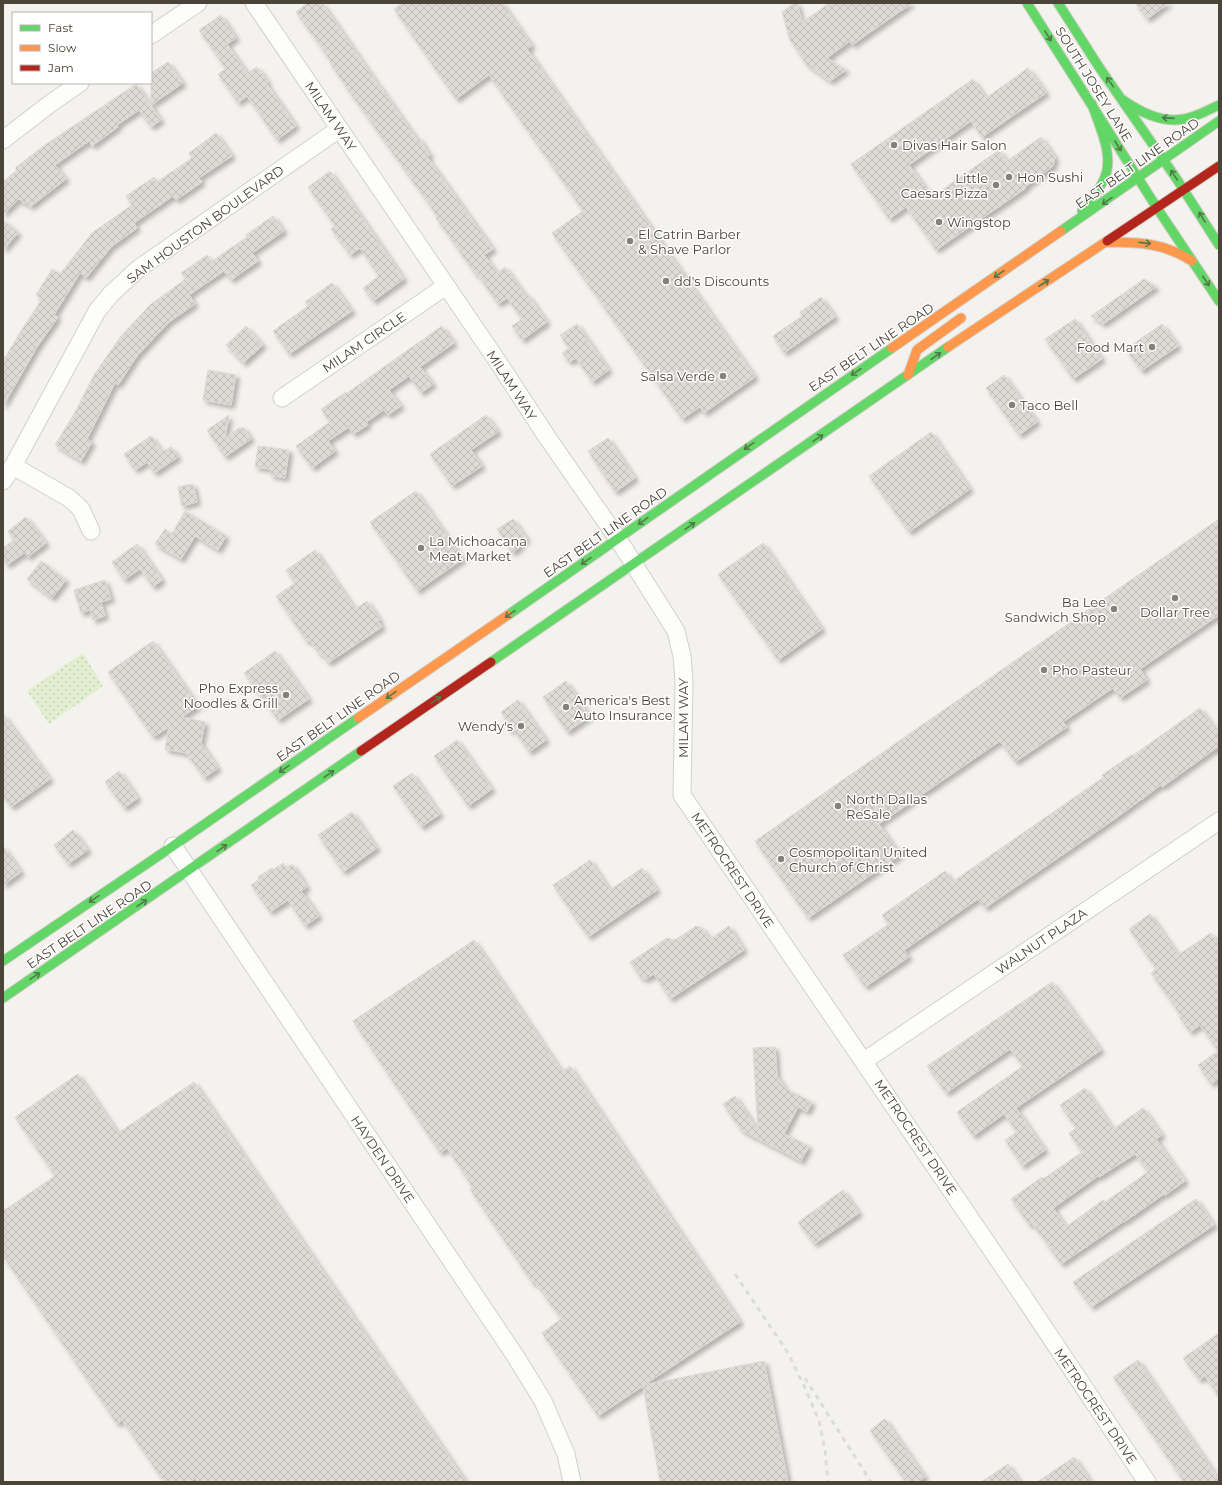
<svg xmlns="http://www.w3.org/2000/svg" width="1222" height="1485" viewBox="0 0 1222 1485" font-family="Montserrat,sans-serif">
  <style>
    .grass { fill: url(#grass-dots) }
    .building { fill: url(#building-cross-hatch); stroke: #dcd9d4; fill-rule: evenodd; filter: url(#shadow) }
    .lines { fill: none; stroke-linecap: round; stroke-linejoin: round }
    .street-casing { stroke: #d2d0cb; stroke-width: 19 }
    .fast-casing { stroke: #d3cfc5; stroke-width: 11 }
    .slow-casing { stroke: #d3cfc5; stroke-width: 11 }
    .jam-casing { stroke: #d3cfc5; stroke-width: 11 }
    .street { stroke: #fdfdfc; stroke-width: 17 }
    .fast { stroke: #63d668; stroke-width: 9 }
    .slow { stroke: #ff974d; stroke-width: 9 }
    .jam { stroke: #b3261e; stroke-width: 9 }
    .rail { stroke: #dbdbda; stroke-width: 3; stroke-dasharray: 5 5; stroke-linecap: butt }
    .oneway { stroke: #537749 }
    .poi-dot { fill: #868178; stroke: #fff; stroke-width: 1.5 }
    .labels { text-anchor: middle; stroke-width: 3; stroke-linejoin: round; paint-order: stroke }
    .street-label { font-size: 13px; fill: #4b4439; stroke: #fff }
    .poi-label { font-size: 13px; fill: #4b4439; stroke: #fff; text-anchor: start }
  </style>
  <defs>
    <pattern id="grass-dots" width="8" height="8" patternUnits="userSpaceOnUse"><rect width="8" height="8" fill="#e1eecf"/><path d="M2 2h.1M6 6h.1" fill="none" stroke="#c3cdb2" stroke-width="1.8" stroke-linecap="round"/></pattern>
    <pattern id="building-cross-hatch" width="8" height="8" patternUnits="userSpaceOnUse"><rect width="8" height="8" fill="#dedbd6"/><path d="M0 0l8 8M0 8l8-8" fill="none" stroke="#c0bdb8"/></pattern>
    <filter id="shadow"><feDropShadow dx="3.5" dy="3.5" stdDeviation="2" flood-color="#0004"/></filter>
  </defs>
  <rect width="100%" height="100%" fill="#f4f2ee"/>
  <path class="grass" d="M83 653 103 686 49 724 27 691Z"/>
  <path class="building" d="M308 3H322L373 77 417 139 419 138 430 155 427 157 493 249 484 255 497 273 505 267 526 296 528 295 547 322 522 340 512 326 522 319 507 298 498 304 477 274 476 275 436 218 438 217 350 93 329 61 330 60 296 12Z
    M402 3H502L532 46 527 49 755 377 704 413 700 407 682 419 552 233 583 211 489 75 456 99 394 9Z
    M794 3H797L802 22 830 3H912L852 45 850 41 827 58 846 70 830 81 807 65 790 40 782 12Z
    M1135 3H1169L1147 19Z
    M221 15 236 38 227 44 247 73 257 67 268 82 266 83 296 126 277 140 247 96 238 103 218 74 226 69 199 30Z
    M168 62 183 83 151 105V73Z
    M1028 68 1046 93 982 137 971 121 909 165 932 197 999 150 1007 161 1041 137 1055 157 1053 166 1025 187 1026 188 936 250 906 207 889 219 851 164 973 79 986 98Z
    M136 84 161 120 151 127 139 110 117 125 118 127 92 146 89 141 55 165 66 179 30 207 26 202 24 204 19 199 3 214V182L17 170 15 168 42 147Z
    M216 133 232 156 199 178 202 182 176 200 173 196 134 223 137 228 111 247 86 278 80 273 54 315 58 317 37 347 3 406V361L21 331 42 299 36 295 52 269 60 274 92 233 132 205 126 196 154 177 157 182 192 158 189 153Z
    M330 171 404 279 373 301 363 288 379 276 360 248 350 255 331 229 335 226 308 187Z
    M273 216 284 231 252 253 258 261 231 280 224 271 189 295 195 304 169 322 137 356 118 385 115 383 87 439 92 442 81 461 55 445 74 414 94 375 121 336 151 304 186 279 181 273 207 255 212 261 247 237 246 235Z
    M3 220 18 233 3 250Z
    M1144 279 1156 287 1103 324 1091 316Z
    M332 283 352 311 289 354 273 331 308 306 305 302Z
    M821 297 835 317 784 353 773 336 802 316 800 312Z
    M1075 319 1102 359 1073 379 1045 339Z
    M577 324 609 370 592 382 576 358 569 362 562 353 569 348 560 335Z
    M1162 324 1178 346 1141 371 1126 349Z
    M246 326 263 345 243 363 226 345Z
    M442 326 454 343 420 367 433 384 421 393 409 376 389 390 401 406 388 415 384 410 366 422 368 425 353 434 349 427 328 441 335 451 312 468 296 446 330 422 321 409 346 392 347 393Z
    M208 370 236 375 231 405 203 400Z
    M1004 375 1037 422 1019 435 986 388Z
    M229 415 225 438 239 428H244L251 439 225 457 207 430Z
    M486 415 498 432 471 450 482 466 452 486 430 454Z
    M931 432 970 489 909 532 869 476Z
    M151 436 162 452 171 447 178 457 154 473 147 462 135 470 124 454Z
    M608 438 635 478 615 492 588 451Z
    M258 446 289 450 285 478 270 475 271 469 255 467Z
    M193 484 197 502 182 506 178 487Z
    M416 491 463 559 417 591 370 522Z
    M185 511 226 536 218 550 195 536 181 559 155 544 165 529 172 534Z
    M26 517 46 543 28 557 24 553 7 565 3 559V548L14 540 8 531Z
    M513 519 527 539 520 544 521 546 512 553 506 544 507 543 497 529Z
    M1219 519V615L1140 669 1147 680 1120 698 1113 688 1101 696 1063 722 1067 727 1015 762 1000 741 879 824 900 855 808 918 755 841Z
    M763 543 822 629 778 660 718 574Z
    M137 544 162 580 153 587 140 569 124 580 112 562Z
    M315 550 355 609 367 601 380 620 378 621 382 627 328 663 322 654 320 655 310 640 307 642 276 596 295 583 286 570Z
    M41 561 66 580 52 598 27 579Z
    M105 580 111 599 101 602 105 616 93 620 90 610 81 613 74 590Z
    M153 641 198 706 182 717 205 722 201 743 218 768 204 778 186 753 165 749 169 727 153 737 108 672Z
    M275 651 309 699 278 720 244 673Z
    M566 681 590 716 567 732 543 697Z
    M518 700 546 740 529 752 513 729 510 731 503 722 506 720 501 712Z
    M1200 708 1219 735V746L1162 787 1161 785 1116 818 985 908 978 899 904 950 909 957 865 987 843 955 889 924 882 915 945 871 952 882 1104 777 1102 775 1131 755 1132 756Z
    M3 714 50 779 11 807 3 796Z
    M457 740 492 789 468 806 434 756Z
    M119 771 138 798 124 808 105 782Z
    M412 773 440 814 421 827 393 786Z
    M352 812 377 848 343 872 318 835Z
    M73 830 88 850 68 864 54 845Z
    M3 846 21 872 3 885Z
    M590 860 610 890 642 868 657 890 588 937 553 885Z
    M283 863 286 868 292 864 307 887 301 891 319 916 305 926 288 900 270 912 251 885 259 879 258 877 272 868 273 870Z
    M1150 914 1178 955 1211 933 1219 944V1078L1211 1084 1198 1065 1218 1051 1200 1025 1190 1032 1179 1017 1181 1016 1151 973 1156 969 1129 929Z
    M696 926 702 928 710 939 729 926 744 950 670 999 654 974 646 979 641 978 630 962 667 938 675 940Z
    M474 940 562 1072 570 1066 740 1322 644 1385 764 1361 788 1482H660L643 1386 598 1416 542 1333 561 1319 535 1282 533 1284 470 1189 473 1188 447 1148 440 1153 353 1021Z
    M1052 982 1101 1050 1016 1108 1045 1150 1022 1166 1005 1140 1017 1132 1004 1114 973 1136 957 1112 1023 1066 1010 1049 946 1093 927 1066Z
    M775 1047 777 1076 786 1089 812 1102 807 1112 798 1107 784 1134 809 1146 801 1161 741 1130 723 1104 735 1096 758 1130 753 1048Z
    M78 1074 118 1133 194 1082 466 1482H198L195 1478 189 1482H164L122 1420 117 1424 3 1256V1211L55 1176 15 1117Z
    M1085 1088 1113 1129 1143 1108 1162 1135 1156 1139 1185 1181 1165 1195 1164 1194 1124 1222V1221L1061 1264 1032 1223 1029 1225 1011 1199 1042 1177 1043 1179 1082 1152 1069 1133 1076 1128 1060 1105ZM1135 1154 1148 1172 1105 1202 1103 1200 1066 1227 1053 1208 1098 1176 1099 1177Z
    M843 1190 859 1213 814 1244 798 1222Z
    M1196 1199 1214 1225 1091 1307 1073 1282Z
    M1219 1333V1397L1205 1376 1199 1380 1183 1358Z
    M1138 1360 1219 1480V1482H1184L1113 1377Z
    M885 1419 925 1477 917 1482H906L870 1430Z
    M1074 1457 1091 1482H1037Z
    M1008 1464 1020 1482H981Z"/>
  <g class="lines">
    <defs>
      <path id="street" d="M254 3 498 362 547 437 618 539 676 631 682 656 684 682 682 795 1023 1296 1147 1482
        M151 35 198 3
        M3 140 51 103 80 83
        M282 398 446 286
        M13 466 69 498 81 509 91 531
        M3 481 13 466 97 311 111 294 138 269 339 129
        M173 846 516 1357 543 1401 566 1454 572 1482
        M864 1061 1219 821"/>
      <path id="fast" d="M1027 3 1157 208 1219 301
        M1058 3 1099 67 1176 178 1219 245
        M1123 100C1140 112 1163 123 1184 119 1196 117 1208 110 1219 105
        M1082 211C1090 201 1100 190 1105 177 1114 154 1099 126 1092 104
        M1061 231 1219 121
        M508 615 892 348
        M491 662 948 347
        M3 961 173 846 358 718
        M3 998 361 751"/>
      <path id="slow" d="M1106 242C1139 242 1164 243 1192 261
        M948 347 1107 241
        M892 348 1061 231
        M908 375 917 350 961 318
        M358 718 508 615"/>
      <path id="jam" d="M1107 241 1219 166
        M361 751 491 662"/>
    </defs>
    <use href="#street" class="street-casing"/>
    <use href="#fast" class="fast-casing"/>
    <use href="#slow" class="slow-casing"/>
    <use href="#jam" class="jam-casing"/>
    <use href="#street" class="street"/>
    <use href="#fast" class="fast"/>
    <use href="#slow" class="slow"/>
    <use href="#jam" class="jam"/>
    <path class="rail" d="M735 1274 788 1353 805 1388 819 1421 825 1450 828 1482
      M805 1378 871 1482"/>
  </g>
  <defs><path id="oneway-shaft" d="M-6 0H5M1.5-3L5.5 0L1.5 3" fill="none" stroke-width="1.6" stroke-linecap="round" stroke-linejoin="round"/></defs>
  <g class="oneway">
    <use href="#oneway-shaft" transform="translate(1048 36) rotate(58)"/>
    <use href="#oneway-shaft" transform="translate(1110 82) rotate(-125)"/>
    <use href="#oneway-shaft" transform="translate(1168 118) rotate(-176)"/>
    <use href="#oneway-shaft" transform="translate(1118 146) rotate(58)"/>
    <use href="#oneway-shaft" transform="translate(1174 175) rotate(-124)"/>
    <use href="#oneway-shaft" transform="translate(1107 201) rotate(145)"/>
    <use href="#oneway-shaft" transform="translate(1202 217) rotate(-121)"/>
    <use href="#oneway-shaft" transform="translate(1145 243) rotate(6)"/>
    <use href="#oneway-shaft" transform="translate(999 274) rotate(145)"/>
    <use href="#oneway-shaft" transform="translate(1206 281) rotate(56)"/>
    <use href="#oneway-shaft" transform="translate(1044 283) rotate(-33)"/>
    <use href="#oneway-shaft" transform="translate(936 356) rotate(-35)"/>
    <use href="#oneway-shaft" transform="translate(856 372) rotate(146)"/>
    <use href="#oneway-shaft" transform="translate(818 438) rotate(-34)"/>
    <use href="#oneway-shaft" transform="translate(749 446) rotate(145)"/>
    <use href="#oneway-shaft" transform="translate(643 521) rotate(145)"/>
    <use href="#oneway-shaft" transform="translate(690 526) rotate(-35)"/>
    <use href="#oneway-shaft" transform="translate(586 561) rotate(145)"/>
    <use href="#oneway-shaft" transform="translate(510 614) rotate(145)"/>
    <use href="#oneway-shaft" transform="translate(391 695) rotate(145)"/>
    <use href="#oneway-shaft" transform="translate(436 700) rotate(-35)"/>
    <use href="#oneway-shaft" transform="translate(284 769) rotate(145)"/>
    <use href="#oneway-shaft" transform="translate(329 774) rotate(-35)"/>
    <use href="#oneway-shaft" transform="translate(222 848) rotate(-35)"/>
    <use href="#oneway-shaft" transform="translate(94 899) rotate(146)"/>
    <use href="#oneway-shaft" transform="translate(142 903) rotate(-34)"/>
    <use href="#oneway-shaft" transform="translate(35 976) rotate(-34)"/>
  </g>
  <g class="poi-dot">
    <circle cx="894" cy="145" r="4"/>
    <circle cx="1009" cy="177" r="4"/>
    <circle cx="996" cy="185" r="4"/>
    <circle cx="939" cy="222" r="4"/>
    <circle cx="630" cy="241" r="4"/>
    <circle cx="666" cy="281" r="4"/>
    <circle cx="1152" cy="347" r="4"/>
    <circle cx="723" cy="376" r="4"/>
    <circle cx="1012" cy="405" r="4"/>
    <circle cx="421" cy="548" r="4"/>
    <circle cx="1175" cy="598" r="4"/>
    <circle cx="1114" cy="609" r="4"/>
    <circle cx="1044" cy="670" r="4"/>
    <circle cx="286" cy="695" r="4"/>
    <circle cx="566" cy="707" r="4"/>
    <circle cx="521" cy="726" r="4"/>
    <circle cx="838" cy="806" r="4"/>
    <circle cx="781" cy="859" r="4"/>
  </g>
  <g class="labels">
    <g class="street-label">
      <text transform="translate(1094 84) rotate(58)" y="5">SOUTH JOSEY LANE</text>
      <text transform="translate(331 116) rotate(56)" y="5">MILAM WAY</text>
      <text transform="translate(1137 163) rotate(-35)" y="5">EAST BELT LINE ROAD</text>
      <text transform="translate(205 224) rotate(-36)" y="5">SAM HOUSTON BOULEVARD</text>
      <text transform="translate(364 342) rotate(-34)" y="5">MILAM CIRCLE</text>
      <text transform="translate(871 347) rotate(-34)" y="5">EAST BELT LINE ROAD</text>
      <text transform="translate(512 385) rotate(57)" y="5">MILAM WAY</text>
      <text transform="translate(605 532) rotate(-35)" y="5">EAST BELT LINE ROAD</text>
      <text transform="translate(338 716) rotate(-35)" y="5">EAST BELT LINE ROAD</text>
      <text transform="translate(683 718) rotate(-90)" y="5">MILAM WAY</text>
      <text transform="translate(733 870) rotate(56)" y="5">METROCREST DRIVE</text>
      <text transform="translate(89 924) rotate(-34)" y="5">EAST BELT LINE ROAD</text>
      <text transform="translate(1041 941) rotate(-34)" y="5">WALNUT PLAZA</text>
      <text transform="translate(916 1137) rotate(56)" y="5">METROCREST DRIVE</text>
      <text transform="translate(383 1159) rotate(56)" y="5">HAYDEN DRIVE</text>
      <text transform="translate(1096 1406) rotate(56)" y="5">METROCREST DRIVE</text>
    </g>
    <g class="poi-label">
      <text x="902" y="150">Divas Hair Salon</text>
      <text x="1017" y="182">Hon Sushi</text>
      <text x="988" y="183" text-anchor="end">Little<tspan x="988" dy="15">Caesars Pizza</tspan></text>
      <text x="947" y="227">Wingstop</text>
      <text x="638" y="239">El Catrin Barber<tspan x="638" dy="15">&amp; Shave Parlor</tspan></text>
      <text x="674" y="286">dd's Discounts</text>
      <text x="1144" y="352" text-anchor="end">Food Mart</text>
      <text x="715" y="381" text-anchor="end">Salsa Verde</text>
      <text x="1020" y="410">Taco Bell</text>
      <text x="429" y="546">La Michoacana<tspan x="429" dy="15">Meat Market</tspan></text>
      <text x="1106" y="607" text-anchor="end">Ba Lee<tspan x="1106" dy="15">Sandwich Shop</tspan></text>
      <text x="1175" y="617" text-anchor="middle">Dollar Tree</text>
      <text x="1052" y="675">Pho Pasteur</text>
      <text x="278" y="693" text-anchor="end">Pho Express<tspan x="278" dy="15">Noodles &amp; Grill</tspan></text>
      <text x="574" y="705">America's Best<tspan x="574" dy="15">Auto Insurance</tspan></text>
      <text x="513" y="731" text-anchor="end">Wendy's</text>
      <text x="846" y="804">North Dallas<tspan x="846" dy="15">ReSale</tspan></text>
      <text x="789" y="857">Cosmopolitan United<tspan x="789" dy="15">Church of Christ</tspan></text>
    </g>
  </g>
  <rect width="1222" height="1485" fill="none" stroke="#4b4439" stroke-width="8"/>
  <rect x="12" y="12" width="140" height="72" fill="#ffffff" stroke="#b7b4b0"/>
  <rect x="20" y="25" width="20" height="6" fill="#63d668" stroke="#b7b4b0"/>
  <text x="48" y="32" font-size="12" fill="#4b4439">Fast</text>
  <rect x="20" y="45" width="20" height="6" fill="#ff974d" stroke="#b7b4b0"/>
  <text x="48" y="52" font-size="12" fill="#4b4439">Slow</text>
  <rect x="20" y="65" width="20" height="6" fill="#b3261e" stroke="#b7b4b0"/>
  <text x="48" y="72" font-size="12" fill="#4b4439">Jam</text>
</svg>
